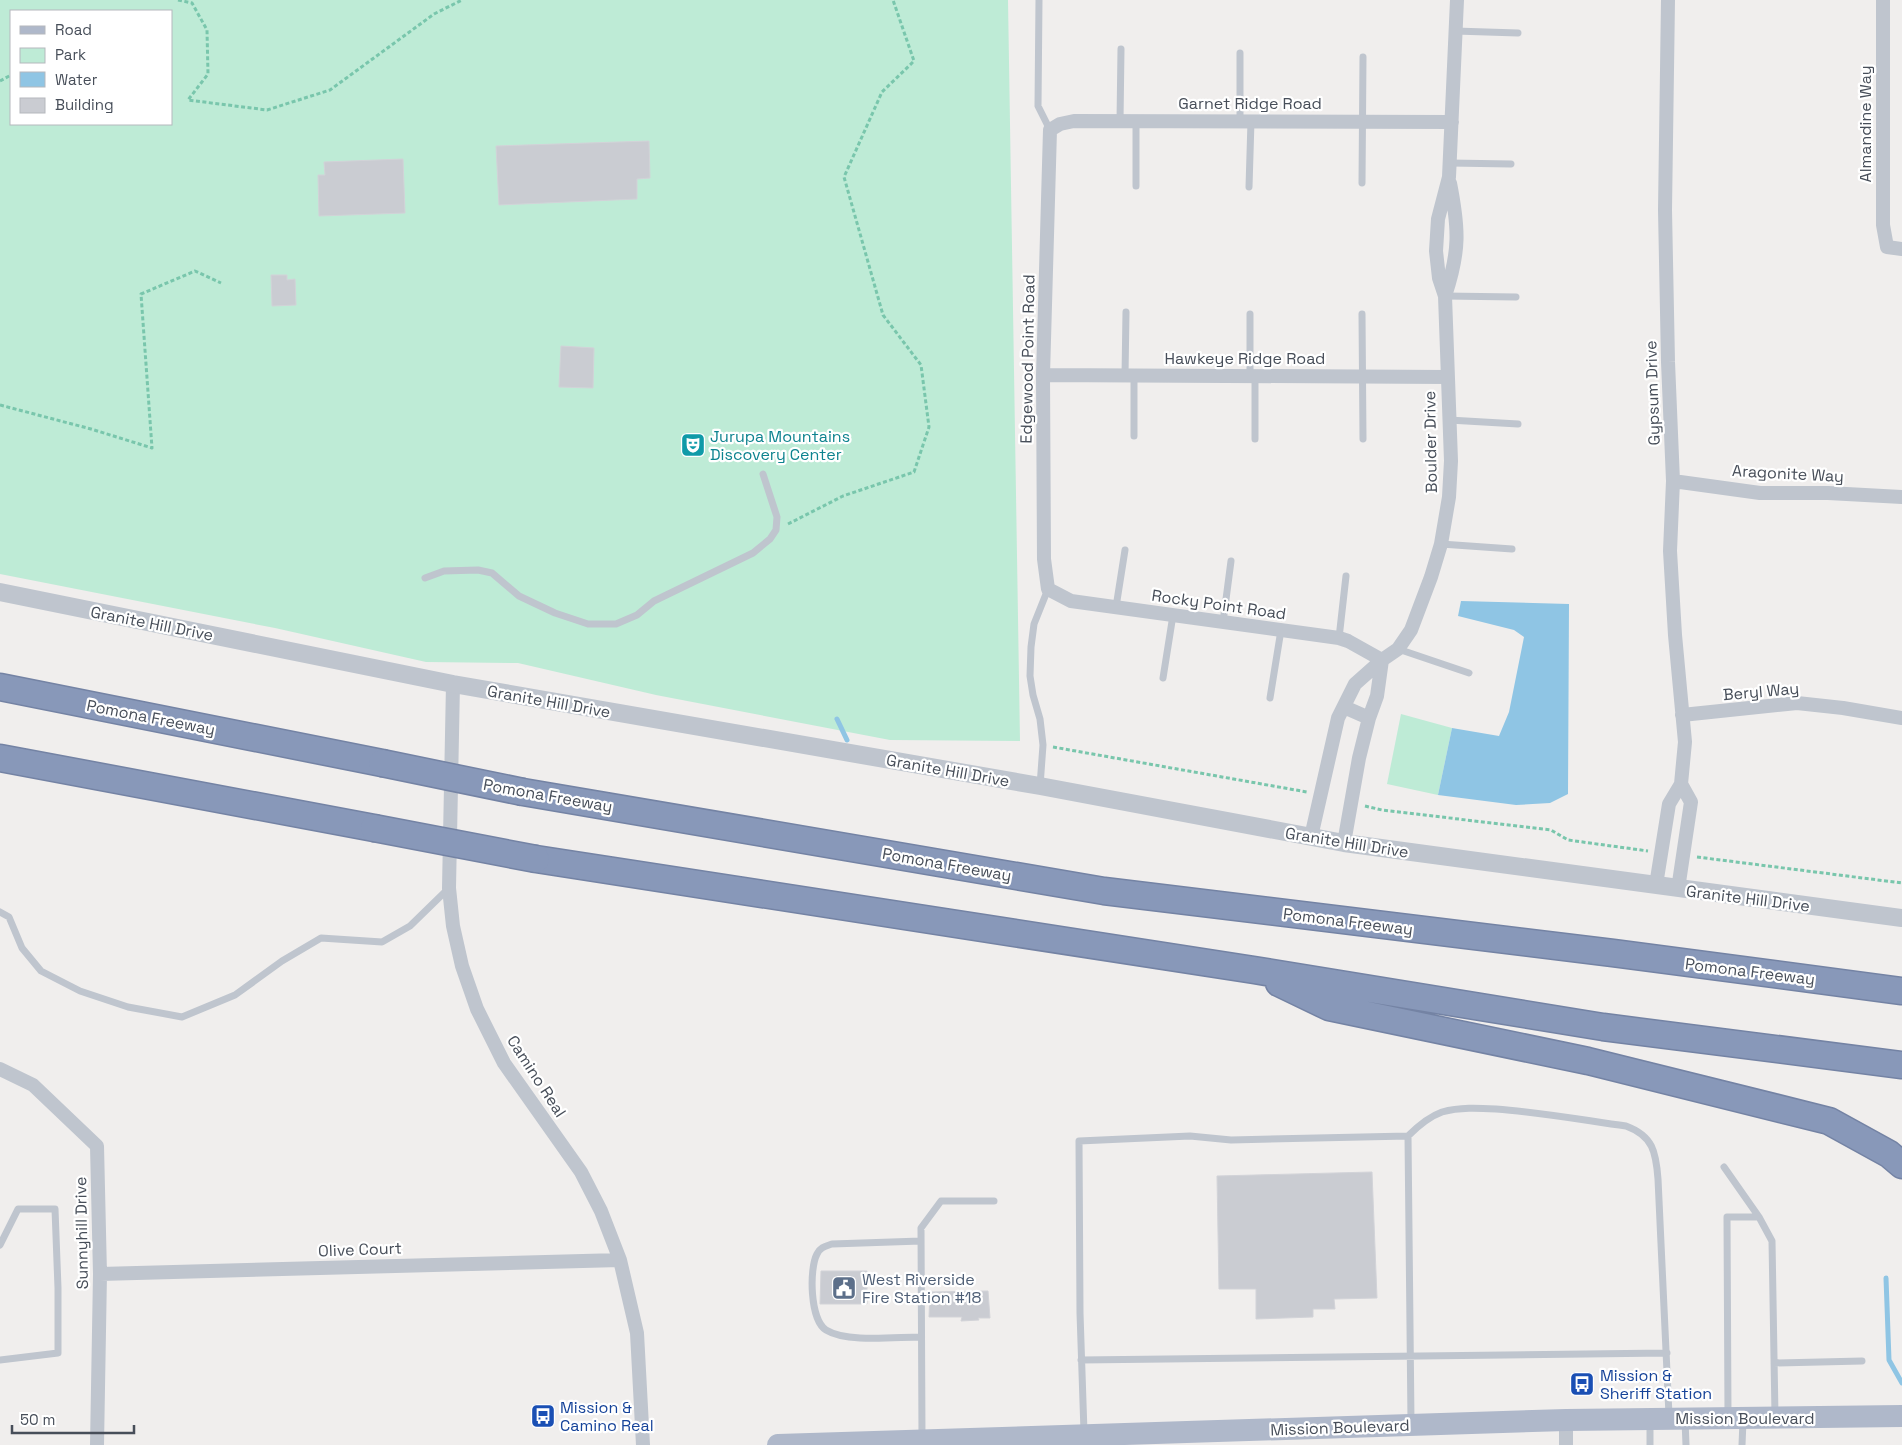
<svg xmlns="http://www.w3.org/2000/svg" width="1902" height="1445" viewBox="0 0 1902 1445" font-family="'Space Grotesk',sans-serif">
  <style>
    .green { fill: #beebd6; fill-rule: evenodd }
    .water { fill: #8fc5e4 }
    .lines { fill: none; stroke-linecap: round; stroke-linejoin: round }
    .stream { stroke: #8fc5e4; stroke-width: 5 }
    .building { fill: #caccd2; stroke: #d2d3d8 }
    .motorway-casing { stroke: #7483a4; stroke-width: 29 }
    .path { stroke: #79c6ac; stroke-width: 3; stroke-dasharray: 4 2.5; stroke-linecap: butt }
    .service { stroke: #bfc5ce; stroke-width: 7 }
    .minor { stroke: #bfc5ce; stroke-width: 14 }
    .tertiary { stroke: #bfc5ce; stroke-width: 18 }
    .primary { stroke: #afb8ca; stroke-width: 22 }
    .motorway { stroke: #8898b9; stroke-width: 26 }
    .motorway-bridge-casing { stroke: #7483a4; stroke-width: 29; stroke-linecap: butt }
    .motorway-bridge { stroke: #8898b9; stroke-width: 26 }
    .labels { text-anchor: middle; stroke-width: 4.5; stroke-linejoin: round; paint-order: stroke }
    .street-label { font-size: 16px; fill: #474e59; stroke: #fff }
    .culture-label { font-size: 16px; fill: #0d838f; stroke: #fff; text-anchor: start }
    .service-label { font-size: 16px; fill: #4e5e75; stroke: #fff; text-anchor: start }
    .transit-label { font-size: 16px; fill: #164399; stroke: #fff; text-anchor: start }
  </style>
  <rect width="100%" height="100%" fill="#f0eeed"/>
  <path class="green" d="M0 0H1008L1020 741 890 740 656 695 518 663 426 662 275 628 0 574ZM11 11H171V124H11Z
    M1401 714 1452 728 1438 795 1387 784Z"/>
  <path class="water" d="M1461 601 1569 604 1568 794 1550 803 1516 805 1438 795 1452 728 1499 736 1509 712 1524 637 1514 630 1458 616Z"/>
  <g class="lines">
    <path class="stream" d="M837 719 847 740
      M1886 1278 1889 1360 1902 1383"/>
  </g>
  <path class="building" d="M649 141 650 178 637 179V199L499 205 496 146Z
    M403 159 405 213 319 216 318 175H325L324 162Z
    M271 275H287V280L295 279 296 305 272 306Z
    M561 346 594 348 593 388 559 387Z
    M1372 1172 1377 1298 1334 1299 1335 1309H1313V1317L1256 1319V1289H1219L1217 1176Z
    M821 1271H867V1304H820Z
    M988 1291 990 1318H978L979 1320 961 1321 962 1317H929L930 1292Z"/>
  <g class="lines">
    <defs>
      <path id="motorway" d="M0 687 382 763
        M0 758 374 828
        M523 792 1104 891 1613 953 1902 991
        M536 859 1254 970 1603 1027 1902 1065
        M1279 983 1329 1007 1588 1061 1829 1121 1889 1154 1902 1165"/>
    </defs>
    <use href="#motorway" class="motorway-casing"/>
    <path class="path" d="M178 0 192 3 207 30 208 74 188 100 267 110 330 90 434 14 462 0
      M0 81 11 75
      M0 405 91 429 152 448 141 294 195 271 221 283
      M788 524 843 496 914 472 929 427 921 365 883 315 844 177 882 92 914 61 893 0
      M1053 747 1307 792
      M1365 806 1382 810 1551 830 1568 840 1648 851
      M1697 857 1902 883"/>
    <path class="service" d="M1039 0 1038 106 1050 130
      M1455 31 1518 33
      M1120 121 1121 49
      M1240 121V53
      M1450 163 1511 164
      M1362 183 1363 57
      M1136 186V121
      M1249 187 1251 121
      M1445 296 1516 297
      M1362 314 1363 439
      M1125 376 1126 312
      M1134 376V436
      M1250 376V314
      M1449 420 1518 424
      M1255 439V376
      M1441 544 1512 549
      M425 578 444 571 478 570 492 573 519 596 555 613 588 624H616L637 615 654 601 753 553 770 539 776 530 777 517 763 474
      M1116 607 1125 550
      M1223 622 1231 561
      M1339 638 1346 576
      M1398 649 1469 673
      M1163 678 1173 615
      M1270 698 1281 630
      M1040 786 1043 745 1040 719 1033 695 1030 676 1031 647 1034 624 1048 589
      M0 912 9 917 22 948 41 971 80 991 128 1007 182 1017 235 995 282 961 321 938 382 942 410 926 449 888
      M1408 1136C1418 1126 1428 1117 1442 1112 1460 1107 1478 1108 1496 1109 1539 1112 1583 1120 1626 1126 1653 1136 1656 1152 1658 1179L1669 1415
      M1724 1167 1759 1217
      M0 1245 18 1209H55L58 1288V1353L0 1360
      M921 1337C895 1337 847 1343 826 1330 810 1320 809 1269 817 1254 820 1247 826 1246 832 1244L921 1241
      M1081 1360 1667 1353
      M1774 1363 1862 1361
      M1728 1415 1727 1217H1759L1772 1241 1775 1415
      M1685 1420 1686 1445
      M1650 1423V1445
      M1084 1432 1080 1313 1079 1141 1190 1136 1231 1140 1408 1136 1411 1422
      M922 1437 921 1228 941 1201H994
      M1742 1445 1743 1421"/>
    <path class="minor" d="M1883 0V225L1887 247 1902 249
      M1445 296C1460 251 1459 229 1450 183
      M1043 375 1447 377
      M1673 481 1760 493H1828L1902 497
      M1382 660 1348 641 1339 638 1071 601 1048 589 1044 559 1043 375 1050 130 1060 124 1074 121 1452 122
      M453 684 449 888 453 926 462 966 477 1009 504 1063 581 1172 601 1211 620 1260 637 1333 643 1445
      M1344 707 1369 718
      M1682 715 1797 703 1843 708 1902 718
      M1311 837 1338 718 1355 684 1382 660 1398 649 1411 630 1431 577 1441 544 1449 497 1451 461 1445 296 1439 278 1436 251 1438 219 1449 177 1457 0
      M1344 843 1359 758 1369 718 1377 696 1382 660
      M1656 885 1669 804 1681 784 1685 742 1675 635 1670 551 1673 481 1668 362 1665 210 1668 0
      M1678 889 1691 802 1681 784
      M0 1069 33 1085 97 1146 100 1274 97 1445
      M100 1274 620 1260
      M1566 1420V1445"/>
    <path class="tertiary" d="M0 592 453 684 1040 786 1344 843 1902 918"/>
    <path class="primary" d="M778 1445 1566 1420 1902 1416"/>
    <use href="#motorway" class="motorway"/>
    <defs>
      <path id="motorway-bridge" d="M382 763 523 792
        M374 828 536 859"/>
    </defs>
    <use href="#motorway-bridge" class="motorway-bridge-casing"/>
    <use href="#motorway-bridge" class="motorway-bridge"/>
  </g>
  <defs>
    <symbol id="theatre-square" viewBox="-11 -11 22 22"><rect x="-9" y="-9" width="18" height="18" rx="4" fill="#0f9aa8" stroke="#fff"/><path d="M-5-5.5Q0-4 5-5.5V0Q5 5 0 6Q-5 5-5 0ZM-3.3-2.5H-1v1.5H-3.3ZM1-2.5H3.3v1.5H1ZM-2.8 1Q0 5.5 2.8 1Z" fill="#fff"/></symbol>
    <symbol id="civic-square" viewBox="-11 -11 22 22"><rect x="-9" y="-9" width="18" height="18" rx="4" fill="#5c6f8a" stroke="#fff"/><path d="M-.6-6.5H3V-4.5H.6V-3L4-1V1h2V6H-6V1h2V-1L-.6-3ZM-1.2 2.5V6h2.4V2.5Z" fill="#fff"/></symbol>
    <symbol id="bus-square" viewBox="-11 -11 22 22"><rect x="-9" y="-9" width="18" height="18" rx="4" fill="#1a4fb4" stroke="#fff"/><path d="M-5-6H5V4H4V6H2V4H-2V6H-4V4H-5ZM-3.5-4V0h7V-4ZM-3.5 1.2v1.5H-2V1.2ZM2 1.2v1.5H3.5V1.2Z" fill="#fff"/></symbol>
  </defs>
  <g fill-rule="evenodd">
    <use href="#theatre-square" x="679" y="431" width="28" height="28"/>
    <use href="#civic-square" x="830" y="1274" width="28" height="28"/>
    <use href="#bus-square" x="1568" y="1370" width="28" height="28"/>
    <use href="#bus-square" x="529" y="1402" width="28" height="28"/>
  </g>
  <g class="labels">
    <g class="street-label">
      <text x="1250" y="109">Garnet Ridge Road</text>
      <text transform="translate(1865 124) rotate(-90)" y="6">Almandine Way</text>
      <text x="1245" y="364">Hawkeye Ridge Road</text>
      <text transform="translate(1027 359) rotate(-89)" y="6">Edgewood Point Road</text>
      <text transform="translate(1652 393) rotate(-92)" y="6">Gypsum Drive</text>
      <text transform="translate(1430 442) rotate(-91)" y="6">Boulder Drive</text>
      <text transform="translate(1788 473) rotate(3)" y="6">Aragonite Way</text>
      <text transform="translate(1219 604) rotate(8)" y="6">Rocky Point Road</text>
      <text transform="translate(152 623) rotate(11)" y="6">Granite Hill Drive</text>
      <text transform="translate(1761 691) rotate(-5)" y="6">Beryl Way</text>
      <text transform="translate(549 701) rotate(10)" y="6">Granite Hill Drive</text>
      <text transform="translate(151 717) rotate(11)" y="6">Pomona Freeway</text>
      <text transform="translate(948 770) rotate(10)" y="6">Granite Hill Drive</text>
      <text transform="translate(548 795) rotate(10)" y="6">Pomona Freeway</text>
      <text transform="translate(1347 842) rotate(9)" y="6">Granite Hill Drive</text>
      <text transform="translate(947 864) rotate(10)" y="6">Pomona Freeway</text>
      <text transform="translate(1748 898) rotate(7)" y="6">Granite Hill Drive</text>
      <text transform="translate(1348 921) rotate(7)" y="6">Pomona Freeway</text>
      <text transform="translate(1750 971) rotate(7)" y="6">Pomona Freeway</text>
      <text transform="translate(537 1076) rotate(57)" y="6">Camino Real</text>
      <text transform="translate(81 1233) rotate(-91)" y="6">Sunnyhill Drive</text>
      <text transform="translate(360 1249) rotate(-2)" y="6">Olive Court</text>
      <text x="1745" y="1424">Mission Boulevard</text>
      <text transform="translate(1340 1427) rotate(-2)" y="6">Mission Boulevard</text>
    </g>
    <g class="culture-label">
      <text x="710" y="442">Jurupa Mountains<tspan x="710" dy="18">Discovery Center</tspan></text>
    </g>
    <g class="service-label">
      <text x="862" y="1285">West Riverside<tspan x="862" dy="18">Fire Station #18</tspan></text>
    </g>
    <g class="transit-label">
      <text x="1600" y="1381">Mission &amp;<tspan x="1600" dy="18">Sheriff Station</tspan></text>
      <text x="560" y="1413">Mission &amp;<tspan x="560" dy="18">Camino Real</tspan></text>
    </g>
  </g>
  <rect x="10" y="10" width="162" height="115" fill="#ffffff" stroke="#b5b8bd"/>
  <rect x="20" y="26" width="25" height="8" fill="#afb8ca" stroke="#b5b8bd"/>
  <text x="55" y="35" font-size="15" fill="#474e59">Road</text>
  <rect x="20" y="48" width="25" height="15" fill="#beebd6" stroke="#b5b8bd"/>
  <text x="55" y="60" font-size="15" fill="#474e59">Park</text>
  <rect x="20" y="72" width="25" height="15" fill="#8fc5e4" stroke="#b5b8bd"/>
  <text x="55" y="85" font-size="15" fill="#474e59">Water</text>
  <rect x="20" y="98" width="25" height="15" fill="#caccd2" stroke="#b5b8bd"/>
  <text x="55" y="110" font-size="15" fill="#474e59">Building</text>
  <path d="M12 1425v8h122v-8" fill="none" stroke="#474e59" stroke-width="2.5"/>
  <text x="20" y="1425" font-size="15" fill="#474e59" stroke="#ffffff" stroke-width="4" paint-order="stroke">50 m</text>
</svg>
